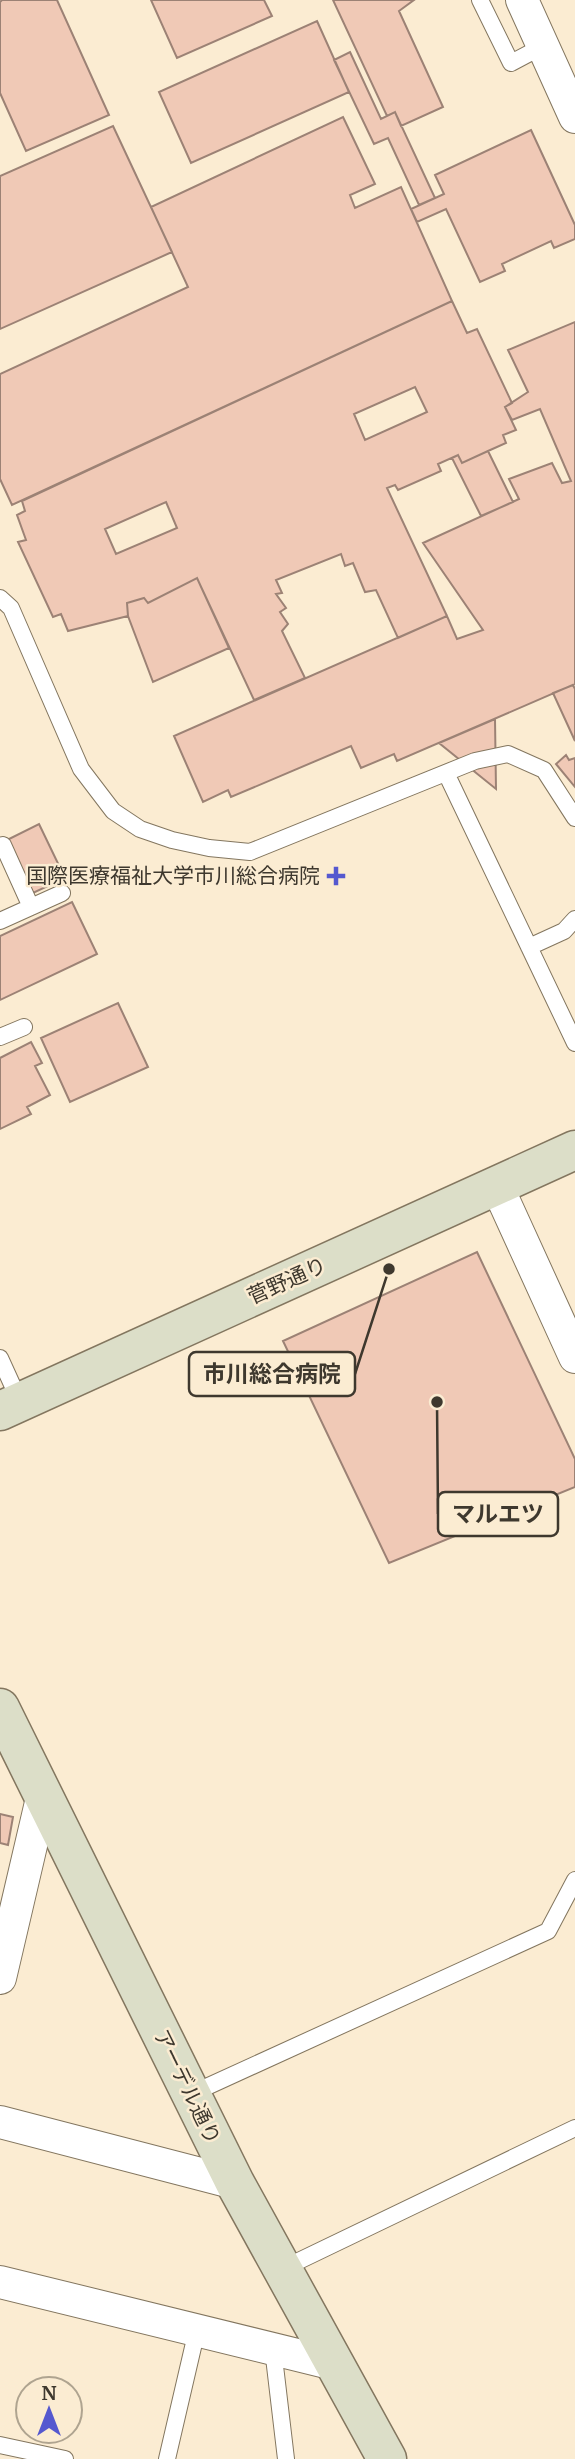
<svg xmlns="http://www.w3.org/2000/svg" width="575" height="2459" viewBox="0 0 575 2459" font-family="Merriweather,'Noto Sans JP',serif">
  <style>
    .building { fill: #f0c9b6; stroke: #9c8275; stroke-width: 2; fill-rule: evenodd }
    .lines { fill: none; stroke-linecap: round; stroke-linejoin: round }
    .lane-casing { stroke: #83765f; stroke-width: 18 }
    .street-casing { stroke: #83765f; stroke-width: 34 }
    .secondary-casing { stroke: #83765f; stroke-width: 41 }
    .lane { stroke: #fff; stroke-width: 16 }
    .street { stroke: #fff; stroke-width: 32 }
    .secondary { stroke: #dcdec8; stroke-width: 38 }
    .poi-dot { fill: #5558cf; stroke: #fbecd2; stroke-width: 2.5 }
    .labels { text-anchor: middle; stroke-width: 5; stroke-linejoin: round; paint-order: stroke }
    .poi-label { font-size: 21px; fill: #3e382e; stroke: #fbecd2; text-anchor: end }
    .street-label { font-size: 21px; fill: #3e382e; stroke: #fbecd2 }
    .leader { fill: none; stroke: #3e382e; stroke-width: 2.5 }
    .callout-dot { fill: #3e382e; stroke: #fbecd2; stroke-width: 2.5 }
    .callout { fill: #fbecd2; stroke: #3e382e; stroke-width: 2.5 }
    .callout-label { font-size: 23px; text-anchor: middle; font-weight: bold; fill: #3e382e }
  </style>
  <rect width="100%" height="100%" fill="#fbecd2"/>
  <path class="building" d="M2 0H57L109 115 26 151 0 93V2Z
    M151 0H264L272 16 177 58Z
    M333 0H414L399 11 443 107 401 126 395 112 387 116Z
    M317 21 349 92 191 163 159 92Z
    M350 52 381 119 395 112 435 198 419 205 388 138 374 144 334 60Z
    M343 117 375 184 350 195 355 208 401 187 452 301 12 505 0 479V374L188 287 151 207Z
    M113 126 172 252 0 329V176Z
    M531 130 575 225V239L554 248 551 241 502 264 505 271 480 282 446 209 417 222 411 209 444 194 435 175Z
    M452 301 467 333 477 329 512 403 505 407 516 430 503 435 506 443 488 451 462 463 458 455 438 464 441 471 398 490 395 485 387 488 447 616 398 638 376 590 365 592 353 563 345 566 341 554 276 580 282 593 276 594 286 608 280 612 288 624 282 631 305 678 254 700 197 578 148 603 144 598 127 603 128 616 68 631 61 614 53 617 18 542 26 540 17 515 25 511 22 501ZM415 387 427 412 365 440 354 414ZM166 502 177 528 116 554 105 529Z
    M575 322V684L397 761 394 754 361 768 351 746 231 797 228 790 203 802 174 736 447 616 457 639 483 630 423 543 519 499 509 479 552 463 562 483 571 481 540 409 512 420 505 407 528 392 508 350Z
    M488 451 513 502 481 516 452 458 458 455 462 463Z
    M197 578 229 648 153 682 128 616 127 603 144 598 148 603Z
    M573 685 575 689V741L553 693Z
    M495 719 496 789 439 743Z
    M566 755 569 760 575 758V787L556 764Z
    M39 824 65 878 33 893 7 840Z
    M72 902 97 954 0 1000V936Z
    M118 1003 148 1067 70 1102 41 1038Z
    M31 1042 42 1063 35 1066 50 1095 27 1107 31 1114 0 1129V1058Z
    M477 1252 575 1459V1487L389 1563 283 1341Z
    M0 1814 13 1817 8 1845 0 1843Z"/>
  <g class="lines">
    <defs>
      <path id="lane" d="M480 0 511 63 543 46
        M0 598 11 608 81 769 113 811 140 829 172 840 209 848 250 852 475 761 508 754 544 770 575 818
        M446 773 575 1043
        M0 847 3 845 31 907
        M0 921 62 893
        M529 947 564 931 575 919
        M0 1037 24 1027
        M0 1358 20 1402
        M191 2094 548 1931 575 1880
        M282 2269 575 2128
        M273 2349 286 2459
        M0 2445 65 2459
        M167 2459 197 2330"/>
      <path id="street" d="M522 0 575 117
        M497 1186 575 1357
        M0 1978 43 1794
        M0 2122 235 2183
        M0 2282 334 2364"/>
      <path id="secondary" d="M0 1411 575 1150
        M0 1708 235 2183 387 2459"/>
    </defs>
    <use href="#lane" class="lane-casing"/>
    <use href="#street" class="street-casing"/>
    <use href="#secondary" class="secondary-casing"/>
    <use href="#lane" class="lane"/>
    <use href="#street" class="street"/>
    <use href="#secondary" class="secondary"/>
  </g>
  <path class="poi-dot" d="M332.5 865.5h7v7h7v7h-7v7h-7v-7h-7v-7h7z"/>
  <g class="labels">
    <g class="poi-label">
      <text x="320" y="883">国際医療福祉大学市川総合病院</text>
    </g>
    <g class="street-label">
      <text transform="translate(287 1281) rotate(-24)" y="7">菅野通り</text>
      <text transform="translate(187 2087) rotate(64)" y="7">アーデル通り</text>
    </g>
  </g>
  <path class="leader" d="M389 1269L355 1374M437 1402L438 1514"/>
  <g class="callout-dot">
    <circle cx="389" cy="1269" r="7"/>
    <circle cx="437" cy="1402" r="7"/>
  </g>
  <g class="callout">
    <rect x="189" y="1352" width="166" height="44" rx="7"/>
    <rect x="438" y="1492" width="120" height="44" rx="7"/>
  </g>
  <g class="callout-label">
    <text x="272" y="1382">市川総合病院</text>
    <text x="498" y="1522">マルエツ</text>
  </g>
  <g transform="translate(49 2410)"><circle r="33" fill="#fbecd2" stroke="#afa490" stroke-width="2"/>
  <path d="M0-5L12 26L0 18L-12 26Z" fill="#5558cf"/>
  <text y="-10" font-size="19" font-weight="bold" text-anchor="middle" fill="#3e382e">N</text>
  </g>
</svg>
